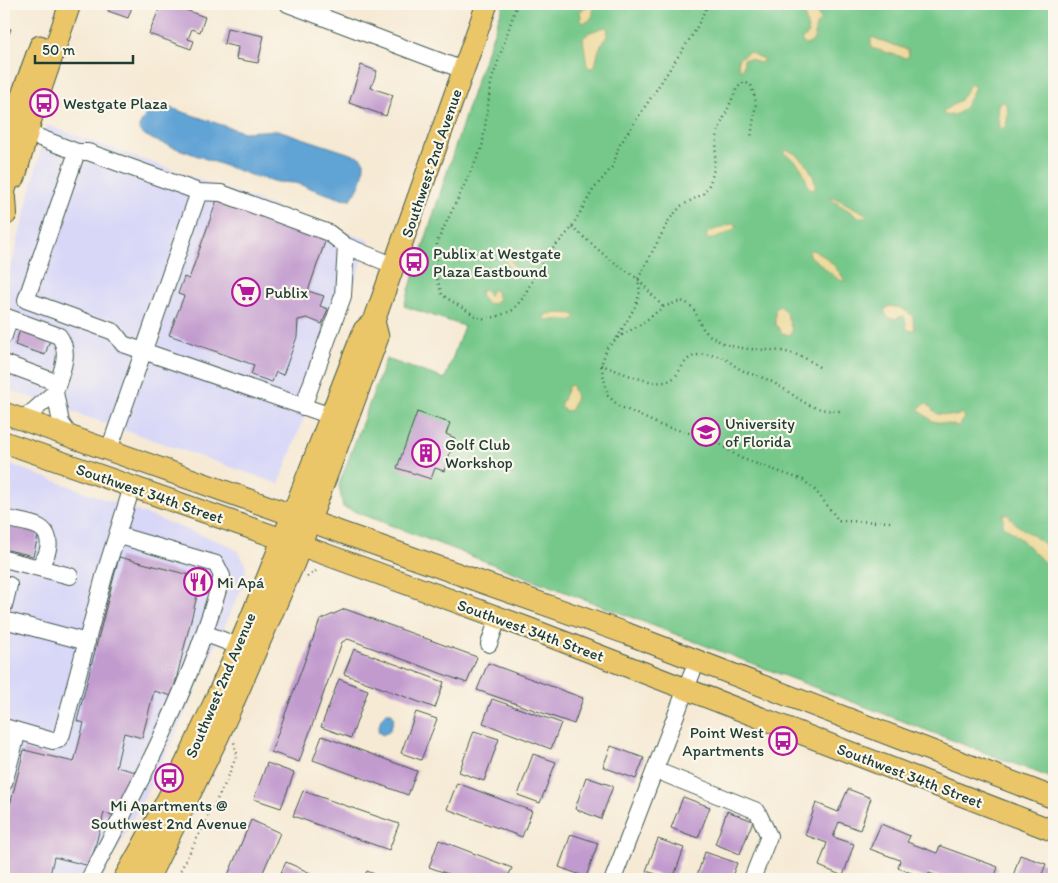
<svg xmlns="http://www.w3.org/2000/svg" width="1058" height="883" viewBox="0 0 1058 883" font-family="Itim,sans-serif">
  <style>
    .built { fill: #d8d7f8 }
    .green { fill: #75c88a; stroke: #4a825f }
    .sand { fill: #eeda9e; stroke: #868c69 }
    .water { fill: #61a3d5; stroke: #407084 }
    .building { fill: #c19ace }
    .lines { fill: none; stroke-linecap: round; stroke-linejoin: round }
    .minor-casing { stroke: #3f574c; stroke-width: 18 }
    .major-casing { stroke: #3f574c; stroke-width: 23 }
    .highway-casing { stroke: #3f574c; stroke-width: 26 }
    .path { stroke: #3f574c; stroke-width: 2.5; stroke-dasharray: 1 4; stroke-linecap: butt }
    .minor { stroke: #fff; stroke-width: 16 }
    .major { stroke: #ebc669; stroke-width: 21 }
    .highway { stroke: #ebc669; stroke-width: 24 }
    .labels { text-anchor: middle; stroke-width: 4.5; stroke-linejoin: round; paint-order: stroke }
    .poi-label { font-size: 16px; fill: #1f3d34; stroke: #fbf7ec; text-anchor: start }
    .street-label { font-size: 16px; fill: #1f3d34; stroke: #fbf7ec }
  </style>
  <rect width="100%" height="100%" fill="#fbf7ec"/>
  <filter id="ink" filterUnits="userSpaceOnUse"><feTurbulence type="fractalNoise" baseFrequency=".02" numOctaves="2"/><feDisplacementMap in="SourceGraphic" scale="10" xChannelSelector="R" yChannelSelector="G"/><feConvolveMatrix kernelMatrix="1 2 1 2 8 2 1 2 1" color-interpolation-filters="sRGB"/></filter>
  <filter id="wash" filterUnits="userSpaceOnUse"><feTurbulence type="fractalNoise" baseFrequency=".0096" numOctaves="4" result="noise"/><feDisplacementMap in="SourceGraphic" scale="20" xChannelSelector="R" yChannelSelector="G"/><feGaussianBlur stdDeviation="1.12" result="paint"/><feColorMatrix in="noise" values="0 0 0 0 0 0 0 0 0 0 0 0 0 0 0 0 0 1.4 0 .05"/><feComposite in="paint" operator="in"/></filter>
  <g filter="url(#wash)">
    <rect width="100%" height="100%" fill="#f6ead5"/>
    <path class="built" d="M47 125 370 241 279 484 4 388V295Z
      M4 462 226 544 238 551 245 563 246 575 244 583 171 745 102 879H4Z"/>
    <path class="green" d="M504 4H1054V779L343 507 339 485 386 359 445 379 464 326 404 306 476 82Z"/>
    <path class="sand" d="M590 5 593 7V15L589 21 582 23 580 11Z
      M807 9 815 10 821 19C820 21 817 23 816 26 813 35 818 42 805 45L801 40 809 34 804 13Z
      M605 27 608 29 607 36 599 49 595 66 590 68 587 66 583 38 590 32Z
      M871 37 908 50 909 56 906 58 871 48Z
      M749 52 763 59V62L759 63 751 59H744L743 69H739L738 59Z
      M970 84 975 87C968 101 964 118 944 115L943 111 960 100Z
      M1003 101C1010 107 1009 122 1003 129L999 127 997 109 999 103Z
      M786 150C801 153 817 174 815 190L808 187C804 171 800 161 784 154Z
      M831 196 866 214 868 217H859L832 200Z
      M734 223 737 226C731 232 714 242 706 238L708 232Z
      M511 250V262L519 271 517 277 510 275 505 257 508 251Z
      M809 250C822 250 839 270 845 281 836 282 820 261 809 256Z
      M481 290H485L489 296 491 290H495L499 299 494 304 486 303 480 296Z
      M779 305C786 309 791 324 792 332L789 335 782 333 775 324V310Z
      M890 306 901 308 912 315 915 329 910 331 907 329 904 316 893 319 887 317 884 310Z
      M560 313 574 314 576 318 569 321C561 318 549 322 544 319L546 314Z
      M569 385 572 386 576 397 571 410 565 411 560 406Z
      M926 403 937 414 956 416 962 413 965 418 959 426 932 421 918 409Z
      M1003 514 1009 515C1015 532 1056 539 1051 564H1046L1022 540 1003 525Z"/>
    <path class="water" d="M156 103 243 132 278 130 360 157 364 162C364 177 360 187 351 199L339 198 295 183 278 182 256 177 154 140 141 133 139 127 151 104Z
      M386 713H392L394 720 389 732 382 735 378 731 381 718Z"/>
    <g id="blocks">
      <path class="building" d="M111 4H133L128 18 108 11Z
        M161 4H168L205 17 200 32 192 29 188 39 194 41 191 49 149 34Z
        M4 27 11 29 6 42H4Z
        M227 28 264 36 258 63 236 59 238 47 224 44Z
        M361 65 377 71 371 88 393 95 386 116 349 103Z
        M217 200 326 239 308 291 324 296 320 306 328 309 322 324 307 318 298 320 297 337 283 375 276 372 272 382 251 375 254 365 169 335 184 296 178 294 184 277 189 279Z
        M23 321 51 337 45 355 15 345Z
        M417 412 450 423 446 434 455 438 444 471 435 468 431 479 397 468Z
        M4 524 39 533 33 556 4 549Z
        M119 557 209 580 206 594 198 592 172 696 154 691 142 738 124 733 116 767 136 772 122 805 119 804 116 816 104 813 90 866 54 857 49 879H4V829L24 750 74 762 84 723 77 721Z
        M345 609 477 657 467 683 348 639 342 642 299 762 271 752 320 620Z
        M354 649 444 682 435 708 344 674Z
        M488 663 583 698 574 724 477 690Z
        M339 679 368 690 351 738 321 727Z
        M492 699 561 723 551 749 483 723Z
        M416 712 437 719 421 760 401 753Z
        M474 731 499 739 484 781 459 772Z
        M322 736 417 771 408 795 313 760Z
        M611 746 644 758 636 779 603 767Z
        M533 754 556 762 540 803 518 795Z
        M267 763 294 773 281 808 254 799Z
        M586 777 613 786 601 819 575 809Z
        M457 783 532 811 522 837 447 809Z
        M848 789 871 798 860 830 839 822 833 837 854 844 843 876 819 866 827 843 805 835 816 803 838 812Z
        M303 791 399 824 389 850 293 816Z
        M683 797 710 807 698 838 671 828Z
        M727 811 753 821 740 854 715 844Z
        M251 820 280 833 260 879H238L228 875Z
        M881 824 910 836 907 842 937 853 940 846 998 867 994 879H947L929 873 927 879 898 868 900 860 870 849Z
        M571 834 598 843 586 877 559 867Z
        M658 839 684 848 673 879 646 871Z
        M439 840 512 868 507 879H462L429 867Z
        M705 852 737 863 731 879 696 878Z
        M1020 855 1046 864 1040 879H1012Z
        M286 862 324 879H278Z
        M367 871 386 879H363Z"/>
    </g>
  </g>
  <g filter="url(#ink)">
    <use href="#blocks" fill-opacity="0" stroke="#3f574c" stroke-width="1"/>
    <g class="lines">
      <defs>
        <path id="minor" d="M288 4 463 70
          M17 129 77 152H88L199 192 109 450
          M77 152 26 300 114 332 123 344 331 416
          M199 192 221 193 329 233 346 246 395 266
          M4 316 59 336C70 351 63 367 58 383
          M4 336 9 319
          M4 363 58 383 55 392
          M303 407 343 296 346 246
          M19 419 31 413 55 392 61 423 71 437
          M4 518C14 521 30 522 39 527 55 536 49 559 36 567
          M4 559 70 576
          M4 606 9 585
          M4 620 87 642
          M204 633 238 646
          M489 644 498 618
          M4 727 53 741 58 740 62 734 105 573 132 487
          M655 770 757 811 769 836 752 879
          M4 783 18 731
          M89 879C142 780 192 685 222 576L216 564 117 535
          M613 879 697 660"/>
        <path id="major" d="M4 144 40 46
          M15 177 34 109 70 4
          M4 413 628 634 1054 798
          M4 442 322 553 528 628 1054 831
          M124 879C225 706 291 516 364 330L374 321 487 4
          M148 879 219 735 294 563 378 337 374 321"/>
        <path id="highway" d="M4 188 13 158 6 138
          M4 198 5 213"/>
      </defs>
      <use href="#minor" class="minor-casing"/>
      <use href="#major" class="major-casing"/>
      <use href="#highway" class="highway-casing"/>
      <path class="path" d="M517 4 491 83 482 148 437 242 436 275 442 295 480 319 496 317 513 310 522 299 547 255 570 230 593 190 613 166 619 146 695 31 708 4
        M572 227 608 258 638 279 663 307
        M617 338 636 305 640 291 638 279 669 220 681 206 703 194 709 185 713 174 718 131 737 88 744 82 751 85 756 102 751 138
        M601 365C617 370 652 387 668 381 686 375 677 348 717 356 726 357 732 365 740 369 750 375 762 376 772 382 799 396 806 411 840 411
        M819 367C783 340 759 357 723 343 717 340 709 336 704 330 696 319 697 305 681 301L663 307 643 323 617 338 607 348 601 365 608 396 619 406 660 425 714 440 740 458 803 480 816 491 839 521 892 522
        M307 577 316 571
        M176 879 226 782 237 754 234 742"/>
      <use href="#minor" class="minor"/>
      <use href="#major" class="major"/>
      <use href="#highway" class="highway"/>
    </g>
  </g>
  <defs>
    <symbol id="bus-ring" viewBox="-11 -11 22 22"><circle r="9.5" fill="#fbf7ec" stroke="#b5179e" stroke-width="1.5"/><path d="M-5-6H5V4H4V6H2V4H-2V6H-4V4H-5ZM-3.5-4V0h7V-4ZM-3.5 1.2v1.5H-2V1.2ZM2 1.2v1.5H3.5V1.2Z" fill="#b5179e"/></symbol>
    <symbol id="supermarket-ring" viewBox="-11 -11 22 22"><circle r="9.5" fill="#fbf7ec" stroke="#b5179e" stroke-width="1.5"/><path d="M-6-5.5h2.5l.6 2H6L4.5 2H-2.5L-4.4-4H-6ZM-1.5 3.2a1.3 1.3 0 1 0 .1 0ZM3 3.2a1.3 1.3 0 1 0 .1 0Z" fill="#b5179e"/></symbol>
    <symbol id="university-ring" viewBox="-11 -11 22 22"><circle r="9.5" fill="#fbf7ec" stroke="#b5179e" stroke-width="1.5"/><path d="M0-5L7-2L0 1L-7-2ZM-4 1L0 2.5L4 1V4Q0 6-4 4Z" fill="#b5179e"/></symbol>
    <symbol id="building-ring" viewBox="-11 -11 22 22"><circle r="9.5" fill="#fbf7ec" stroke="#b5179e" stroke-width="1.5"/><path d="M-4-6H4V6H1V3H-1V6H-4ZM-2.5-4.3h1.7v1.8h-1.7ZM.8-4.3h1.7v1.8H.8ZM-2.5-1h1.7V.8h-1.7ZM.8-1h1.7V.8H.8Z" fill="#b5179e"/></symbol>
    <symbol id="restaurant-ring" viewBox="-11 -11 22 22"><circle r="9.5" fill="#fbf7ec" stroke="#b5179e" stroke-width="1.5"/><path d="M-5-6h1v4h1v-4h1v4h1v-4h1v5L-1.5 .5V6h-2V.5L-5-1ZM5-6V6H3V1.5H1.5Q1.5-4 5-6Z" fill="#b5179e"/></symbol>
  </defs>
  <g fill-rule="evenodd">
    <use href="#bus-ring" x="28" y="87" width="32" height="32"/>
    <use href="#bus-ring" x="398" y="246" width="32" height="32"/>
    <use href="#supermarket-ring" x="230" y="276" width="32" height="32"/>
    <use href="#university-ring" x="690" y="416" width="32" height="32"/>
    <use href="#building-ring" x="410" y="437" width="32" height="32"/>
    <use href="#restaurant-ring" x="182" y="566" width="32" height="32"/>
    <use href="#bus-ring" x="767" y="725" width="32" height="32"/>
    <use href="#bus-ring" x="153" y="762" width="32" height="32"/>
  </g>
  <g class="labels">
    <g class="poi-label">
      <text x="63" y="109">Westgate Plaza</text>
      <text x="433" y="259">Publix at Westgate<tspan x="433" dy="18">Plaza Eastbound</tspan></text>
      <text x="265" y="298">Publix</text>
      <text x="725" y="429">University<tspan x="725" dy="18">of Florida</tspan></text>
      <text x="445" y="450">Golf Club<tspan x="445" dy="18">Workshop</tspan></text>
      <text x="217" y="588">Mi Apá</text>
      <text x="764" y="738" text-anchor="end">Point West<tspan x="764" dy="18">Apartments</tspan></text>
      <text x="169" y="811" text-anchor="middle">Mi Apartments @<tspan x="169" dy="18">Southwest 2nd Avenue</tspan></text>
    </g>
    <g class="street-label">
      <text transform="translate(431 163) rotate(-71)" y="6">Southwest 2nd Avenue</text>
      <text transform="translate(150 493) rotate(19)" y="6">Southwest 34th Street</text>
      <text transform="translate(531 630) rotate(20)" y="6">Southwest 34th Street</text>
      <text transform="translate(220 685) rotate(-67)" y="6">Southwest 2nd Avenue</text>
      <text transform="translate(910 775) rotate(21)" y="6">Southwest 34th Street</text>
    </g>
  </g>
  <rect width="1058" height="883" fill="none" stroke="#fbf7ec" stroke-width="20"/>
  <path d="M35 55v8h98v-8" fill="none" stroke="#1f3d34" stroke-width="2.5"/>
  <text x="42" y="55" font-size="15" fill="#1f3d34" stroke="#fbf7ec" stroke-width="4" paint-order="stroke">50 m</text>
</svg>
